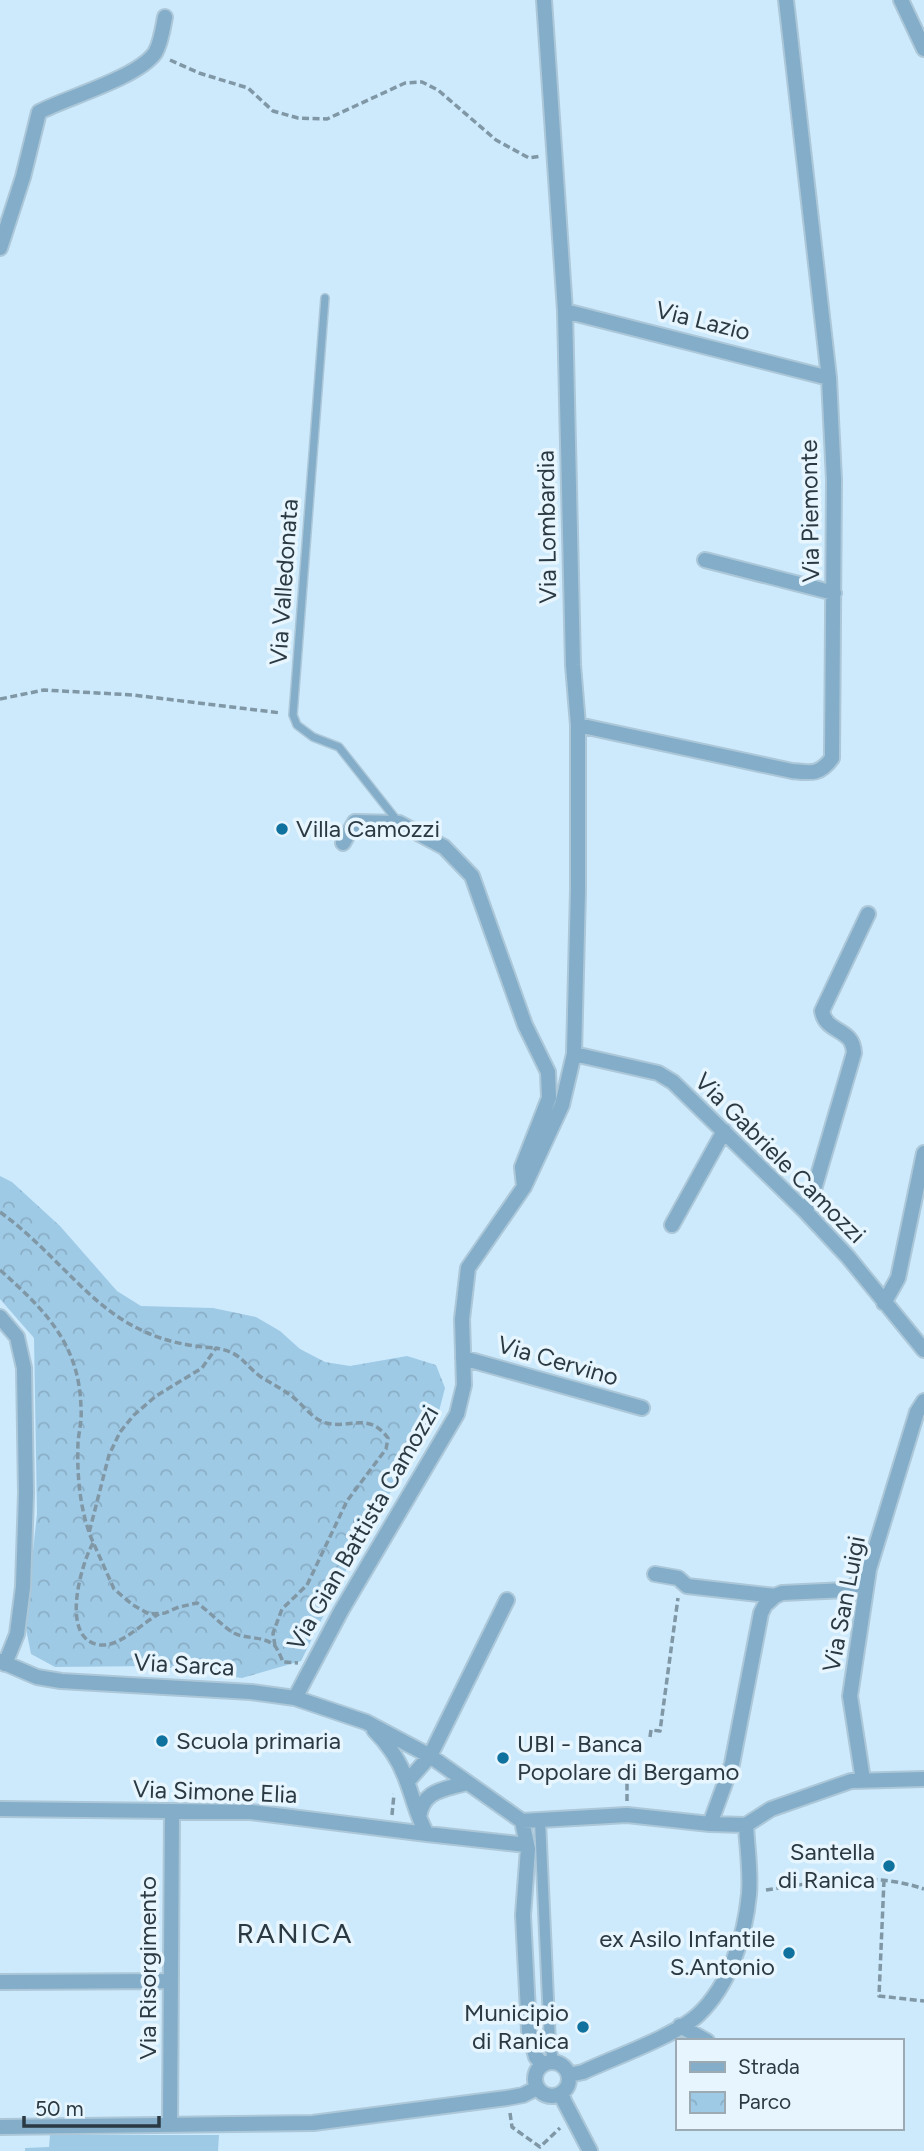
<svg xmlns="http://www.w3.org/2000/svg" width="924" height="2151" viewBox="0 0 924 2151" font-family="Figtree,sans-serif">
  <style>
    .park { fill: url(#park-crowns) }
    .garden { fill: #9fcae6 }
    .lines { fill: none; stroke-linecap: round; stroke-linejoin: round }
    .service-casing { stroke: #acc7d8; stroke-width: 10 }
    .pedestrian-casing { stroke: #acc7d8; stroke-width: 14 }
    .minor-casing { stroke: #acc7d8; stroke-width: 18 }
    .path { stroke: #8097a5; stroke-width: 3.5; stroke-dasharray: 7 3.5; stroke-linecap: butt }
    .service { stroke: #83adc8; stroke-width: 7 }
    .pedestrian { stroke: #83adc8; stroke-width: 10 }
    .minor { stroke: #83adc8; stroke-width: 14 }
    .poi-dot { fill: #0f719e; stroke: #e6f5fe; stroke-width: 2.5 }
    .labels { text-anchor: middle; stroke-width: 7; stroke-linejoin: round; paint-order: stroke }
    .street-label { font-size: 24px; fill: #2a3942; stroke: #e6f5fe }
    .poi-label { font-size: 24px; fill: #2a3942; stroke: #e6f5fe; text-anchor: start }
    .quarter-label { font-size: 28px; letter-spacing: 2px; fill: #2a3942; stroke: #e6f5fe }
  </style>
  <defs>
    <pattern id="park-crowns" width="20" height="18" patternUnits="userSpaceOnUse" patternTransform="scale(1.75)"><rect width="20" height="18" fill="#9fcae6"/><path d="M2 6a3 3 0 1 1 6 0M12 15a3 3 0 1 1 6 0" fill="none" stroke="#89aec6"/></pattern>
  </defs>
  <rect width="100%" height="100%" fill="#cdeafd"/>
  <path class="park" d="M0 1176 12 1182 60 1226 117 1291 141 1306 213 1308 256 1317 280 1331 300 1349 325 1362 350 1366 407 1356 436 1365 445 1388 437 1419 363 1536 301 1661 242 1678 157 1666 55 1667 31 1654 25 1624 37 1514 34 1338 0 1299Z"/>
  <path class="garden" d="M50 2135H219L218 2151H25V2148L49 2147Z"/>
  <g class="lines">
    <defs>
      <path id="service" d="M325 298 293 715 297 725 313 737 339 747 399 823"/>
      <path id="pedestrian" d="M540 1821 550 2044 553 2061"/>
      <path id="minor" d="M901 0 924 49
        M0 248 23 177 39 112C68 97 137 78 155 53 161 43 163 28 165 17
        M565 311 829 378
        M705 560 834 593
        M578 725 792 771C811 773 820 775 832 758L834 480 829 378 786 0
        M343 843 355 822 399 823 444 847 472 876 525 1025 548 1072 549 1098 522 1167 524 1186
        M574 1054 658 1073 673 1082 805 1211 848 1257 924 1350
        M805 1211 810 1203 854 1053C853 1027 826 1034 822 1011L868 914
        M672 1225 724 1131
        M884 1303 898 1278 924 1153
        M0 1317 17 1337 24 1368 26 1493 23 1587 17 1634 5 1664
        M463 1358 642 1408
        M655 1574 678 1578 687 1586 775 1596 782 1593 846 1590 859 1583 868 1570
        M0 1661 37 1677 61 1681 251 1692 295 1698 366 1722 430 1756 522 1821 528 1849 523 1915 529 2031 536 2057 542 2064
        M295 1698 341 1611 457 1414 464 1385 462 1319 468 1268 524 1187 562 1105 574 1054 578 890V725L573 665 565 311 544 0
        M374 1730C389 1745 400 1761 407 1782 414 1800 417 1817 427 1834L527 1845
        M863 1780 850 1696 869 1569 917 1412 924 1401
        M407 1782 430 1756 507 1600
        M0 1809 251 1812 427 1834
        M419 1817C423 1790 443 1790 466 1783
        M522 1821 627 1815 710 1824 746 1825
        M710 1824 732 1764 761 1613 765 1605 775 1596
        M746 1825 771 1809 851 1781 924 1779
        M0 1982 170 1981
        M680 2026 707 2041
        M535 2079a17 17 0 1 1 34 0a17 17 0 1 1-34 0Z
        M569 2075 583 2072C613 2058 675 2036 698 2015 730 1985 745 1936 749 1894 751 1872 747 1847 746 1825
        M562 2093 564 2101 590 2151
        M170 2124 172 1812
        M0 2127 313 2123 507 2098 523 2095 537 2088"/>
    </defs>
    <use href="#service" class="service-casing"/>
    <use href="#pedestrian" class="pedestrian-casing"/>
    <use href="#minor" class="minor-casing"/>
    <path class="path" d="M170 60 199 73 248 88 273 111 298 118 327 119 405 83 422 82 438 90 496 140 529 158 541 156
      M0 699 44 690 133 695 281 713
      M0 1212C79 1270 104 1342 216 1348
      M0 1270C46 1311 80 1345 81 1409 82 1420 79 1431 78 1442 77 1472 79 1503 89 1532
      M93 1543C81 1564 59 1640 100 1645 120 1647 142 1623 159 1614
      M275 1646 273 1633 282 1609 307 1585 347 1501 386 1449 388 1438C367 1410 349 1431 323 1422 311 1417 303 1405 294 1398 283 1389 272 1384 261 1377 242 1363 243 1353 216 1348L202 1368 156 1396 134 1415 120 1432 109 1455 89 1533 114 1589 133 1605 149 1614 165 1613 179 1607 197 1603C210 1612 219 1623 232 1632 245 1640 264 1635 275 1646 278 1650 281 1657 283 1662L298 1663
      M650 1737 651 1730 660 1731 678 1598
      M627 1801V1778L634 1777
      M392 1815 394 1794
      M884 1880 879 1996 924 2001
      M766 1890C818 1882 872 1871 924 1889
      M510 2113 512 2127 540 2147 560 2128"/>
    <use href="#service" class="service"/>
    <use href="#pedestrian" class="pedestrian"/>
    <use href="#minor" class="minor"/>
  </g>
  <g class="poi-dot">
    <circle cx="282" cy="829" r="7"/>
    <circle cx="162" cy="1741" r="7"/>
    <circle cx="503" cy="1758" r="7"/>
    <circle cx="889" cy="1866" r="7"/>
    <circle cx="789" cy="1953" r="7"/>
    <circle cx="583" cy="2027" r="7"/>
  </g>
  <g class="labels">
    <g class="street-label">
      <text transform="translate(703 321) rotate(14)" y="8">Via Lazio</text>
      <text transform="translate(810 511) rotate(-91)" y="8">Via Piemonte</text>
      <text transform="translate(547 527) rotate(-91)" y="8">Via Lombardia</text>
      <text transform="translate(284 582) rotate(-86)" y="8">Via Valledonata</text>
      <text transform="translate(780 1158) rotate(45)" y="8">Via Gabriele Camozzi</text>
      <text transform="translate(558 1361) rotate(16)" y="8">Via Cervino</text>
      <text transform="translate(363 1528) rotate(-60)" y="8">Via Gian Battista Camozzi</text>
      <text transform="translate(844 1604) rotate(-79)" y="8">Via San Luigi</text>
      <text transform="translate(184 1665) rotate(3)" y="8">Via Sarca</text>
      <text transform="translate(215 1792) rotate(2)" y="8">Via Simone Elia</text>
      <text transform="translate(148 1968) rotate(-90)" y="8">Via Risorgimento</text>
    </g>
    <g class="poi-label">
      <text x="296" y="837">Villa Camozzi</text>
      <text x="176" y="1749">Scuola primaria</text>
      <text x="517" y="1752">UBI - Banca<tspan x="517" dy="28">Popolare di Bergamo</tspan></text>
      <text x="875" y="1860" text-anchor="end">Santella<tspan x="875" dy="28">di Ranica</tspan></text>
      <text x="775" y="1947" text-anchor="end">ex Asilo Infantile<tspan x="775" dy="28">S.Antonio</tspan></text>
      <text x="569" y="2021" text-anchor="end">Municipio<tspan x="569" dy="28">di Ranica</tspan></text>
    </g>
    <g class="quarter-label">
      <text x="295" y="1943">RANICA</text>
    </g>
  </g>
  <rect x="676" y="2039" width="228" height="91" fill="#e6f5fe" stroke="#9baab3" stroke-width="2"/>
  <rect x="690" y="2062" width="35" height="10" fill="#83adc8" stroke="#9baab3" stroke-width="2"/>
  <text x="738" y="2074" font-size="21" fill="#2a3942">Strada</text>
  <rect x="690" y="2092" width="35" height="21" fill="url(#park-crowns)" stroke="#9baab3" stroke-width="2"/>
  <text x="738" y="2109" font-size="21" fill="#2a3942">Parco</text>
  <path d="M24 2116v10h135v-10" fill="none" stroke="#2a3942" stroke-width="3.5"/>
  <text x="35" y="2116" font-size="21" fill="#2a3942" stroke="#e6f5fe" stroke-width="5" paint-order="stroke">50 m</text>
</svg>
